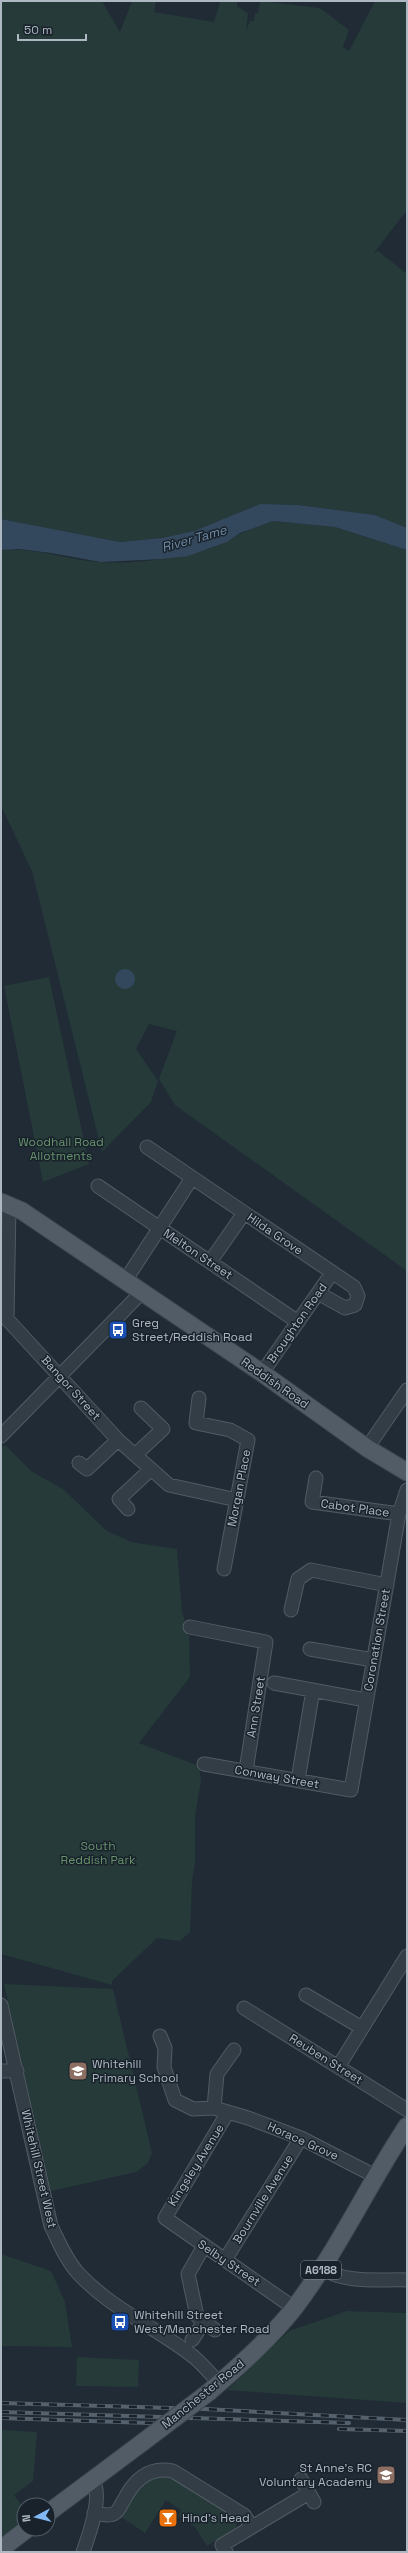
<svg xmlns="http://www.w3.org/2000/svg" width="408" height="2553" viewBox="0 0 408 2553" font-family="'Space Grotesk',sans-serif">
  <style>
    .green { fill: #253a39 }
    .water { fill: #34485d }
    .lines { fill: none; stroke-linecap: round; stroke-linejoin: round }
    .minor-casing { stroke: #515b64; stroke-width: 15 }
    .major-casing { stroke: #3d4650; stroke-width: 19 }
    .minor { stroke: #333d46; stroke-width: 13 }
    .major { stroke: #515c66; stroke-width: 17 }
    .rail-casing { stroke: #55616d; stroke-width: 4 }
    .rail { stroke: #19222b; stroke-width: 2.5; stroke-dasharray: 8; stroke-linecap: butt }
    .major-bridge-casing { stroke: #3d4650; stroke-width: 19; stroke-linecap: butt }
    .major-bridge { stroke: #515c66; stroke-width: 17 }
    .labels { text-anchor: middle; stroke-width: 3; stroke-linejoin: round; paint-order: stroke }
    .shield { fill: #19222b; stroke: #818b95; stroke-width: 1 }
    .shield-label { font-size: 11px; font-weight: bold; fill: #adb8c3 }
    .park-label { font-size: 12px; fill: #66936c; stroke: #19222b }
    .street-label { font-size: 12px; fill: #adb8c3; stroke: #19222b }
    .poi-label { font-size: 12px; fill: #adb8c3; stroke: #19222b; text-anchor: start }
    .water-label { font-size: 13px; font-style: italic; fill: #6f8ba7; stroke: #19222b }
  </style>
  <rect width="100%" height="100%" fill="#202b35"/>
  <path class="green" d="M1 1H102L120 32 132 1H156L154 12 214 22 220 2 237 1V6L248 13 246 31 250 21H254L255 13H258L260 1 320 8 349 30 343 47 349 51 375 1H407V210L374 253 378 251 407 274V528L375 515 298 505 260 504 194 531 162 538 120 542 1 519Z
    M273 521 335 527 407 550V1271L175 1105 159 1079 177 1031 149 1024 136 1049 158 1081 151 1102 102 1152 32 871 1 806V550C36 547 66 560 100 562 135 565 194 557 226 542 232 540 236 535 242 533 252 528 263 525 273 521Z
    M49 977 89 1164 43 1182 4 986Z
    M5 1445 31 1471 63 1489 107 1531 131 1542 177 1549 182 1611 189 1635 190 1677 139 1743 199 1766 201 1781 195 1816V1862L192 1882 190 1932 180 1941 157 1938 112 1981V1985L1 1954V1449Z
    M4 1984 113 1989 152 2153 148 2163 136 2172 51 2191Z
    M1 2254 51 2271 65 2302 72 2347 1 2346Z
    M347 2311 407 2313V2403L227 2390 289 2331Z
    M77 2357 139 2360 138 2387 76 2386Z
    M1 2430 37 2432 33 2481 14 2495 24 2508V2519L1 2537Z
    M162 2475 174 2478 238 2518 236 2528 207 2546 195 2527 178 2516 181 2510 166 2500 145 2533 121 2517C132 2500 140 2480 162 2475Z"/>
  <path class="water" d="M260 504 298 505 375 515 407 528V550L335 527 273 521 240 533 227 542 188 556 162 559 101 562 51 553 19 549 1 550V519L120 542 162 538 194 531Z
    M115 979a10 10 0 1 1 20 0a10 10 0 1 1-20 0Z"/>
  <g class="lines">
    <defs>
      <path id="minor" d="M147 1147 354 1287 358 1296 355 1305 345 1308 318 1293
        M98 1186 298 1322
        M9 1206 7 1319 118 1440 169 1485 237 1500
        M210 1262 244 1213
        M125 1281 192 1178
        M262 1373 332 1273
        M199 1398 196 1423 230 1430 248 1440 224 1569
        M1 1436 142 1292
        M367 1448 407 1390
        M135 1455 163 1429 141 1408
        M79 1463 87 1469 118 1440
        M316 1478 312 1502 399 1514
        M128 1509 119 1499 150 1470
        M291 1610 298 1579 311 1570 387 1585
        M190 1627 266 1642 246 1771
        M310 1649 373 1660
        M274 1683 366 1700
        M204 1764 351 1790 399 1514 407 1490
        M298 1780 313 1690
        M306 1995 362 2028
        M1 2005 51 2226C59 2242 66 2260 78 2273 111 2309 156 2327 194 2357 203 2365 211 2374 219 2383
        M244 2008 407 2110
        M160 2036 165 2048 164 2067 175 2100 193 2109 214 2108 248 2118 301 2138 375 2176
        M338 2067 407 1956
        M1 2071H17
        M214 2108 217 2074 234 2050
        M228 2112 165 2218 294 2308
        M204 2246 188 2274 197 2316 215 2330
        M225 2260 301 2138
        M322 2268C344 2284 381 2279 407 2280
        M192 2340 204 2322
        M301 2479 314 2502
        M94 2513C100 2514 109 2517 115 2513 119 2511 121 2504 124 2500 134 2480 149 2466 173 2471L244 2515 252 2527 222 2545 226 2552
        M252 2527 309 2493
        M83 2552C89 2535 104 2494 92 2480"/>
      <path id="major" d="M1 1202 22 1211 262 1373 367 1448 407 1472
        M209 2392C238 2367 271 2338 295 2307 338 2250 368 2185 407 2126
        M48 2513 143 2442
        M1 2549 27 2529"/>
    </defs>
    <use href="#minor" class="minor-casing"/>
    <use href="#major" class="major-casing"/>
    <use href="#minor" class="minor"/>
    <use href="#major" class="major"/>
    <defs>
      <path id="rail" d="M1 2403 205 2409 407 2420
        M1 2412 349 2423
        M1 2418 179 2424
        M339 2429 407 2431"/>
    </defs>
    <use href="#rail" class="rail-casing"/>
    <use href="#rail" class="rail"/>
    <defs>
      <path id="major-bridge" d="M143 2442 209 2392"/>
    </defs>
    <use href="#major-bridge" class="major-bridge-casing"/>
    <use href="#major-bridge" class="major-bridge"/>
  </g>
  <defs>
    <symbol id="bus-square" viewBox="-11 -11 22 22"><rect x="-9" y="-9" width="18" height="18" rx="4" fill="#1a4fb4" stroke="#19222b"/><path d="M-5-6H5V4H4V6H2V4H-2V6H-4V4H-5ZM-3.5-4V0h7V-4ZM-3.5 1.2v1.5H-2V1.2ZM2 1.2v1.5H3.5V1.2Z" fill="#fff"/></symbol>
    <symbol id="school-square" viewBox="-11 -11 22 22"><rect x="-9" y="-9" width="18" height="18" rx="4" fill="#8d6e63" stroke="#19222b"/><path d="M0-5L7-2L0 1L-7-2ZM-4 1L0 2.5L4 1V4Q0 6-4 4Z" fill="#fff"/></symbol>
    <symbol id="bar-square" viewBox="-11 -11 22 22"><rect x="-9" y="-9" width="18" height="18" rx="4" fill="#e8710a" stroke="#19222b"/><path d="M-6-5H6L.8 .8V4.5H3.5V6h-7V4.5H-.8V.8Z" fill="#fff"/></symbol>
  </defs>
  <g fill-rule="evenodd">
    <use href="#bus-square" x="107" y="1319" width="22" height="22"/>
    <use href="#school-square" x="67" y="2060" width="22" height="22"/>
    <use href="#bus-square" x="109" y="2311" width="22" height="22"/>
    <use href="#school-square" x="375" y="2464" width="22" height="22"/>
    <use href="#bar-square" x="157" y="2507" width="22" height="22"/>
  </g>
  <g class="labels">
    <rect class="shield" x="301" y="2261" width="40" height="18" rx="3"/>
    <g class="shield-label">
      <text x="321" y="2274">A6188</text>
    </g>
    <g class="park-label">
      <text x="61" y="1146">Woodhall Road<tspan x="61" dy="14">Allotments</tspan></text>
      <text x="98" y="1850">South<tspan x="98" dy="14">Reddish Park</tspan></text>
    </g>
    <g class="street-label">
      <text transform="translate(275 1234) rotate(34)" y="4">Hilda Grove</text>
      <text transform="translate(198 1254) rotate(34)" y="4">Melton Street</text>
      <text transform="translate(297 1323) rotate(-55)" y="4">Broughton Road</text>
      <text transform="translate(275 1383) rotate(35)" y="4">Reddish Road</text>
      <text transform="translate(71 1388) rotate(48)" y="4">Bangor Street</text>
      <text transform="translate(239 1488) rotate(-79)" y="4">Morgan Place</text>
      <text transform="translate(355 1508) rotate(8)" y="4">Cabot Place</text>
      <text transform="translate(377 1640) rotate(-80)" y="4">Coronation Street</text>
      <text transform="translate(256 1707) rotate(-81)" y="4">Ann Street</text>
      <text transform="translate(277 1777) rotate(10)" y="4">Conway Street</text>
      <text transform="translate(326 2059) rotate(32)" y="4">Reuben Street</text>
      <text transform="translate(303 2141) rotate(24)" y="4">Horace Grove</text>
      <text transform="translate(196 2165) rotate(-58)" y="4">Kingsley Avenue</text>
      <text transform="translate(39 2169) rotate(77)" y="4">Whitehill Street West</text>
      <text transform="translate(263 2199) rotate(-58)" y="4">Bournville Avenue</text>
      <text transform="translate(229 2263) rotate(34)" y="4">Selby Street</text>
      <text transform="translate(203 2394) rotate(-39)" y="4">Manchester Road</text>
    </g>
    <g class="poi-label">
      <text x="132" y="1327">Greg<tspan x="132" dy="14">Street/Reddish Road</tspan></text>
      <text x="92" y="2068">Whitehill<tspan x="92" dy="14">Primary School</tspan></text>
      <text x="134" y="2319">Whitehill Street<tspan x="134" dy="14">West/Manchester Road</tspan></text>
      <text x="372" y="2472" text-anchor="end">St Anne's RC<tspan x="372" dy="14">Voluntary Academy</tspan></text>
      <text x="182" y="2522">Hind's Head</text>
    </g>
    <g class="water-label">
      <text transform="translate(194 538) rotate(-16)" y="5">River Tame</text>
    </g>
  </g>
  <rect width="408" height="2553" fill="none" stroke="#adb8c3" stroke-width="4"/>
  <g transform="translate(36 2517) rotate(263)"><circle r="19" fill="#19222b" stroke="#545e68"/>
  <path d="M0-3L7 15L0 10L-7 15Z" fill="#81b8f4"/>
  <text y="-6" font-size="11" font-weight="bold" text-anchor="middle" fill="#adb8c3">N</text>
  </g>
  <path d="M18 34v6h68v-6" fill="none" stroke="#adb8c3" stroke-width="2"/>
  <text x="24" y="34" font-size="12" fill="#adb8c3" stroke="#19222b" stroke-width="3" paint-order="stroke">50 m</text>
</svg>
